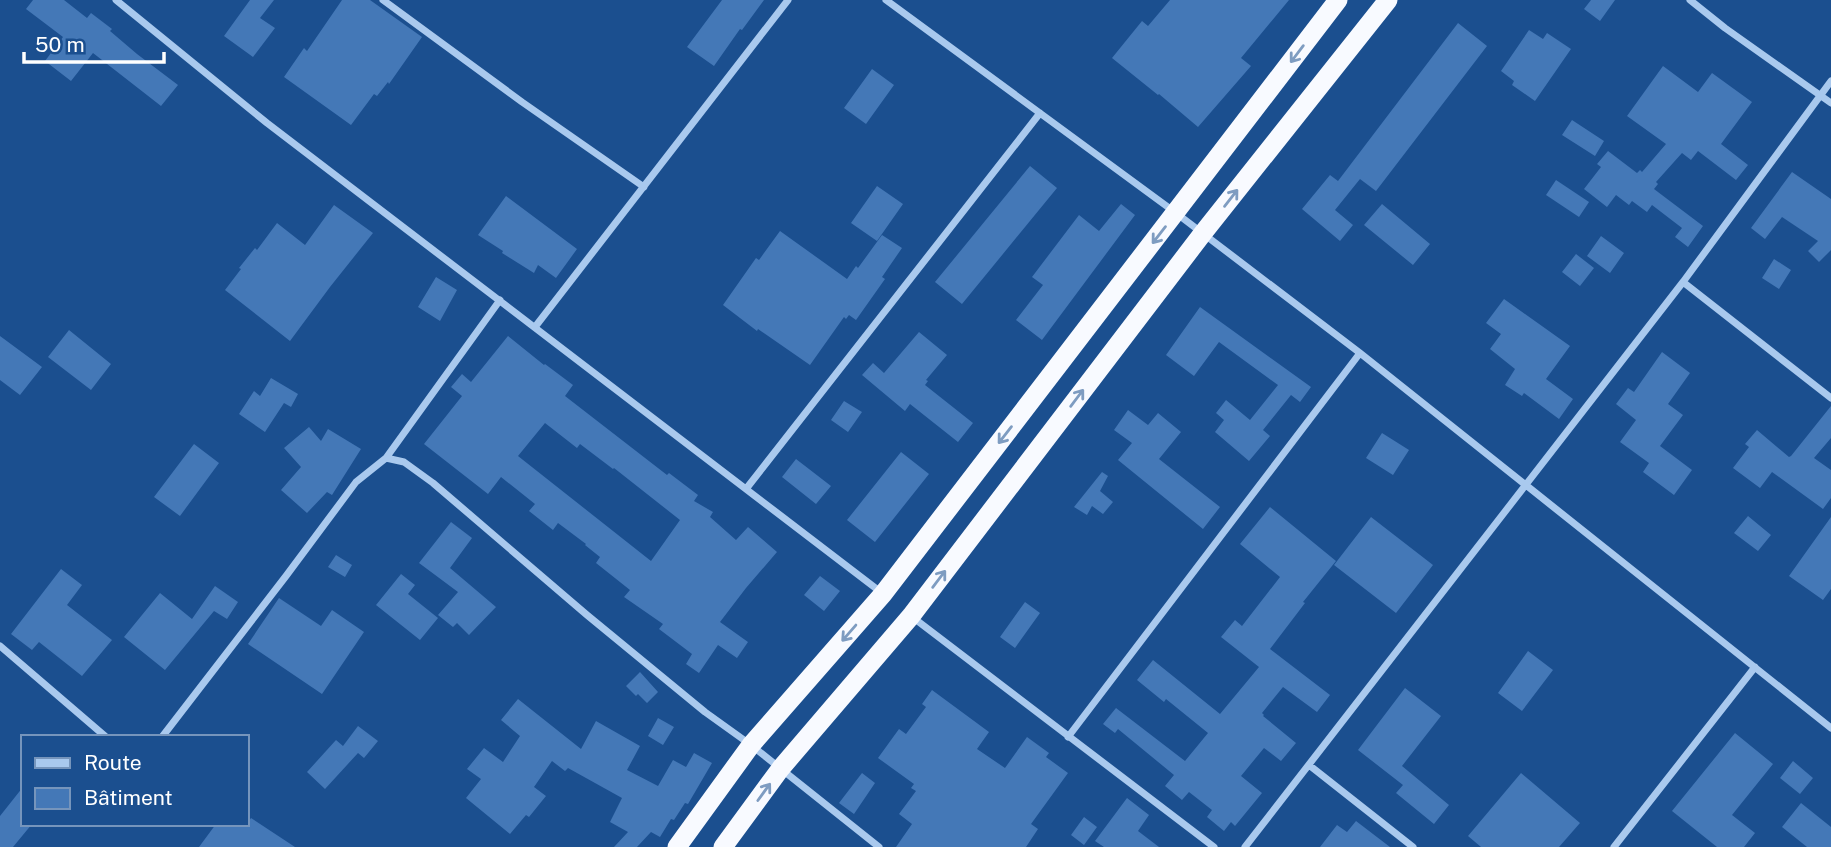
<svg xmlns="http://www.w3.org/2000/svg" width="1831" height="847" viewBox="0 0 1831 847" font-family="'Public Sans',sans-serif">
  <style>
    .building { fill: #4478b7; fill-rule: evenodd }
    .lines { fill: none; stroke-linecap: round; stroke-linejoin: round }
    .minor { stroke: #a9c9ee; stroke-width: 7 }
    .trunk { stroke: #f8faff; stroke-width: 19 }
    .oneway { stroke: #7e9cc1 }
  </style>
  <rect width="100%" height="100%" fill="#1b4f8f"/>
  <path class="building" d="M33 0H64L87 18 91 13 112 29 110 31 137 54 178 85 161 106 93 53 71 81 45 61 63 37 26 9Z
    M250 0H274L260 18 275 28 253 57 224 36Z
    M342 0H370L422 37 389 84 388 82 377 96 374 94 351 125 284 77 304 48 307 51Z
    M722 0H764L742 30 740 29 714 66 687 47Z
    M1170 0H1289L1241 58 1251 66 1198 127 1159 94 1158 95 1112 58 1142 21 1148 26Z
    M1591 0H1615L1600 21 1584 9Z
    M1458 23 1487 46 1376 191 1360 179 1335 210 1353 225 1340 241 1302 209 1330 175 1338 181Z
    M1529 30 1543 39 1547 33 1571 49 1535 101 1512 85 1514 81 1501 71Z
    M1663 66 1698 92 1712 73 1752 102 1721 144 1748 165 1736 180 1698 151 1691 160 1682 153 1656 182 1658 184 1654 189 1703 226 1688 247 1675 237 1682 228 1652 205 1647 212 1632 201 1629 205 1616 195 1607 207 1584 189 1601 167 1597 164 1608 151 1637 173 1640 170 1642 172 1666 144 1627 116Z
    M872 69 894 85 866 124 844 108Z
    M1572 120 1604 141 1595 156 1562 135Z
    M1030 166 1057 188 962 304 935 282Z
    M1792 172 1831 199V250L1819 262 1808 251 1818 241 1782 217 1765 239 1751 228Z
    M1556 180 1589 202 1579 217 1546 195Z
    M877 186 903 204 877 241 851 223Z
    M506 196 577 249 556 278 538 265 534 273 502 253 503 251 478 235Z
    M1121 204 1135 215 1042 340 1016 320 1043 285 1032 277 1079 215 1099 231Z
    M1382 204 1430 244 1413 265 1364 225Z
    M334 205 373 233 330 287 290 341 225 290 241 269 239 268 255 248 257 250 277 223 305 245Z
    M780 231 847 279 856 266 858 268 882 235 902 248 882 277 885 279 856 320 849 315 846 319 844 317 810 365 758 329 757 331 723 305 756 258 759 260Z
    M1601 236 1624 253 1610 273 1587 256Z
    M1576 254 1594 268 1580 286 1562 272Z
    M1774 259 1791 270 1779 289 1762 278Z
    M436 277 457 290 440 321 418 307Z
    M1504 299 1570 346 1546 379 1573 399 1559 419 1524 393 1522 396 1505 385 1515 369 1490 349 1501 334 1486 323Z
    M1200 307 1311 387 1300 402 1291 395 1263 430 1270 436 1249 461 1215 432 1224 420 1216 413 1226 400 1250 420 1278 385 1219 342 1194 376 1166 355Z
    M69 330 111 364 91 390 48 357Z
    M919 332 947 355 926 380 928 381 925 385 973 423 958 442 910 404 905 411 862 375 873 363 884 373Z
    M0 336 42 367 20 395 0 380Z
    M508 336 544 365 545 364 573 385 565 396 667 475 669 473 698 495 694 501 713 512 710 517 736 540 748 527 777 552 746 588 720 622 748 642 737 658 718 645 699 673 686 664 692 654 659 629 663 624 624 597 630 590 596 563 600 557 585 545 586 544 558 523 553 530 529 511 535 504 501 477 488 494 424 444 462 396 451 387 462 374 471 382ZM545 423 577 448 580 444 613 469 614 468 680 520 651 561 518 456Z
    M1662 352 1690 373 1668 404 1683 415 1660 446 1692 470 1674 495 1643 472 1649 463 1620 442 1636 420 1616 404 1628 388 1634 392Z
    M271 378 298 394 291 407 284 403 265 432 239 414 254 391 260 396Z
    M844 401 862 412 848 432 831 420Z
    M1831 406V438L1814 458 1831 470V498L1823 509 1772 472 1760 488 1733 468 1749 447 1745 444 1757 430 1789 457 1791 456Z
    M1128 410 1148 425 1158 413 1181 432 1159 459 1220 507 1203 529 1118 460 1132 443 1114 430Z
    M309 427 321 441 328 429 361 449 332 495 327 492 307 513 281 490 301 467 284 448Z
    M1382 433 1409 450 1393 475 1366 458Z
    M194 444 219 463 180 516 154 497Z
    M901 452 929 474 875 542 847 520Z
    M796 459 831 486 816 504 782 477Z
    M1102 472 1108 476 1100 491 1113 502 1103 514 1092 506 1087 515 1074 507Z
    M1270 507 1336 561 1303 602 1305 603 1270 649 1330 695 1317 712 1283 687 1262 713 1264 715 1263 716 1296 743 1281 761 1264 748 1241 776 1262 793 1235 826 1231 822 1224 831 1207 817 1212 810 1189 792 1182 800 1165 786 1174 775 1118 729 1115 733 1103 724 1116 708 1185 761 1208 733 1166 699 1164 702 1137 680 1153 660 1220 714 1259 667 1221 637 1235 620 1242 626 1280 577 1240 544Z
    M1748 516 1771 535 1758 551 1734 533Z
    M1371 517 1433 565 1396 613 1334 565Z
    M1831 517V589L1823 600 1789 576Z
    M451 522 472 538 450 568 496 607 469 635 457 623 453 627 438 615 458 592 419 563Z
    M336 555 352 565 345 577 328 567Z
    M61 569 82 585 67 605 112 640 82 676 39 642 32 650 11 634Z
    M401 574 415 585 408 594 438 618 420 640 376 605Z
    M820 576 840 591 824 611 804 595Z
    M215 586 238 602 227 619 214 611 165 670 124 637 160 593 192 619Z
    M279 598 321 626 332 610 364 632 322 694 248 644Z
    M1025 602 1040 613 1015 648 1000 637Z
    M1528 651 1553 670 1522 711 1498 693Z
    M640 672 658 692 647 703 638 694 636 696 626 686Z
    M1405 688 1441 716 1402 766 1449 805 1434 824 1396 793 1403 785 1358 750Z
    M932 690 989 732 977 749 1005 768 1027 737 1049 753 1046 757 1068 773 1031 824 1038 829 1026 847H896L912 824 899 814 916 791 911 788 914 784 878 758 899 729 906 734 926 707 922 704Z
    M518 699 581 749 596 721 640 746 627 770 658 786 673 760 686 767 694 753 712 763 688 804 685 803 674 820 671 819 660 837 651 832 637 847H614L628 832 610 822 622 798 568 768 565 771 552 761 534 787 546 796 529 817 526 815 510 834 466 798 481 779 467 769 484 748 503 762 520 736 501 720Z
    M658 718 674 727 663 745 648 736Z
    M358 726 378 741 364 758 358 753 325 789 307 772 336 740 343 746Z
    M1735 733 1773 764 1732 815 1755 833 1744 847H1717L1672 811Z
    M1793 761 1813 778 1800 794 1780 778Z
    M862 773 875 783 854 814 839 803Z
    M1521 773 1580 823 1559 847H1481L1468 836Z
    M23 787V824H32L13 847H0V816Z
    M1127 798 1149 815 1138 831 1159 847H1104L1095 841Z
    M1801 803 1831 827V847H1807L1782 827Z
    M1084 817 1097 827 1084 845 1071 835Z
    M251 818 295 847H199L216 824H247Z
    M1356 821 1390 847H1320L1337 825 1347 832Z"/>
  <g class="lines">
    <path class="minor" d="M116 0 267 123 882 593
      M383 0 522 102 644 187
      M886 0 1176 213 1360 353 1831 728
      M1690 0 1725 28 1831 103
      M1683 282 1831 398
      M535 327 788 0
      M386 458 404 462 433 483 587 615 705 712 751 745 879 847
      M746 489 1040 113
      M911 616 1214 847
      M0 646 106 737
      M162 737 286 576 356 482 386 458 500 300
      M1068 737 1360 353
      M1309 765 1413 847
      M1245 847 1683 282 1831 81
      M1614 847 1755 667"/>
    <path class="trunk" d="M677 847 751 745 883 594 1338 0
      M723 847 781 768 911 616 1203 233 1388 0"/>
  </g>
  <defs><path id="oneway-shaft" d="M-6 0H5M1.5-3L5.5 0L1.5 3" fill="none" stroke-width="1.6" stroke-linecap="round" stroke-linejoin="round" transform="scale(1.75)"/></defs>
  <g class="oneway">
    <use href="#oneway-shaft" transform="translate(1297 54) rotate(127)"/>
    <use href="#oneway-shaft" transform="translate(1231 198) rotate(-52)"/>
    <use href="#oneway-shaft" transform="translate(1159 235) rotate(128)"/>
    <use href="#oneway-shaft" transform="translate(1077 398) rotate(-53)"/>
    <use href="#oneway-shaft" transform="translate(1005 435) rotate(128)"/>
    <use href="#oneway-shaft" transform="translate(939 579) rotate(-53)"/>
    <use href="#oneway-shaft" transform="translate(849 633) rotate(131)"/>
    <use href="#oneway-shaft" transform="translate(764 792) rotate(-54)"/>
  </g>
  <rect x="21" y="735" width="228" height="91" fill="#1b4f8f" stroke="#7695bc" stroke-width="2"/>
  <rect x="35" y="758" width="35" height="10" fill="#a9c9ee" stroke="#7695bc" stroke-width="2"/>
  <text x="84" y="770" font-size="21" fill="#ffffff">Route</text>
  <rect x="35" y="788" width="35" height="21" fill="#4478b7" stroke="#7695bc" stroke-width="2"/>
  <text x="84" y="805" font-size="21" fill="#ffffff">Bâtiment</text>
  <path d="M24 52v10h140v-10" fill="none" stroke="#ffffff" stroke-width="3.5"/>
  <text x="35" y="52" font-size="21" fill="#ffffff" stroke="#1b4f8f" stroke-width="5" paint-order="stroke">50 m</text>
</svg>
